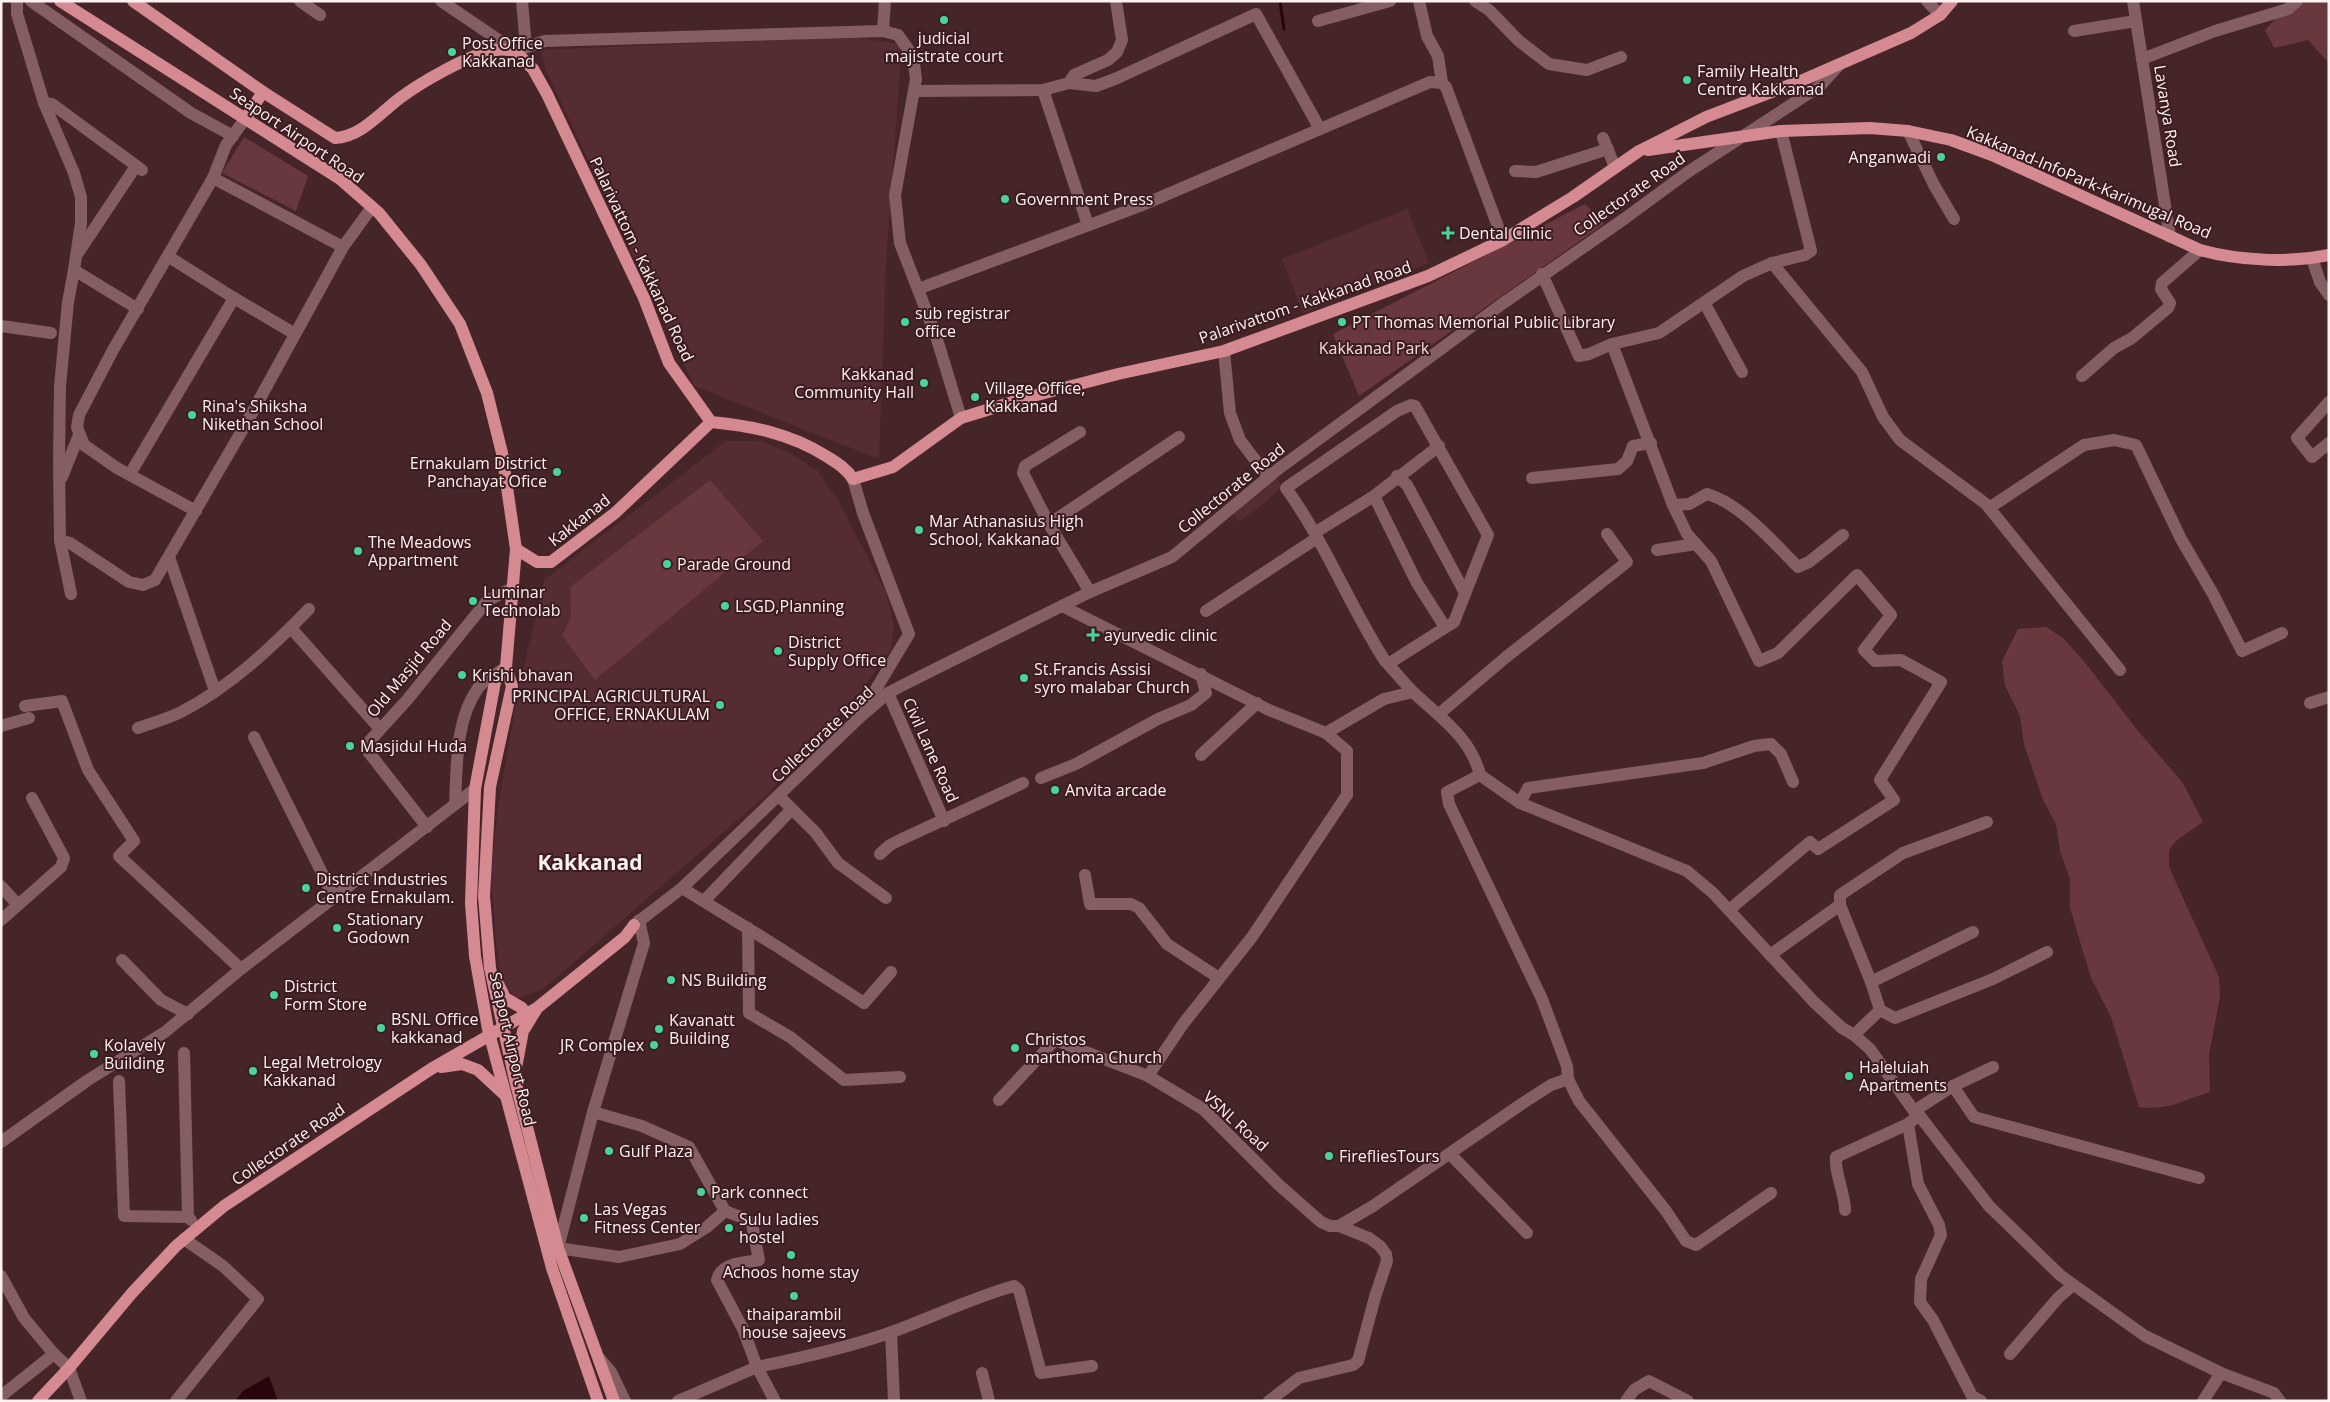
<svg xmlns="http://www.w3.org/2000/svg" width="2330" height="1402" font-family="'Open Sans',sans-serif">
  <rect width="100%" height="100%" fill="#462529"/>
  <g fill="#542c31">
    <path d="M849,37L902,44L886,261L879,459L694,386L546,70L540,50Z"/>
    <path d="M1407,209L1429,263L1303,313L1282,259Z"/>
    <path d="M726,441H759L786,451L817,470L838,500L885,590L894,625L891,649L864,687L772,790L542,990L515,999L502,982L496,942L491,872L498,806L519,688L544,580Z"/>
    <path d="M1275,476L1282,487L1262,505L1239,522L1232,511Z"/>
  </g>
  <g fill="#69373e">
    <path d="M2293,1H2329V63L2308,40L2274,48L2265,30Z"/>
    <path d="M244,137L308,176L296,211L222,173Z"/>
    <path d="M1585,204L1604,224L1359,396L1333,334Z"/>
    <path d="M710,480L763,541L595,680L562,635L571,617L570,587Z"/>
    <path d="M2046,627L2063,638L2083,660L2139,732L2183,783L2203,822L2177,840L2169,850V867L2219,977L2220,997L2209,1055L2210,1092C2183,1100 2168,1111 2139,1107L2111,1017L2091,978L2070,908V879L2060,851L2056,824L2043,800L2024,744L2020,716L2005,686L2002,661L2018,629Z"/>
  </g>
  <path fill="#2a040b" d="M269,1376L278,1401H235L243,1391Z"/>
  <g fill="none" stroke-linecap="round" stroke-linejoin="round">
    <path stroke="#2a040b" stroke-width="3" d="M1280,1L1284,29"/>
    <g stroke="#845e62" stroke-width="12">
      <path d="M17,1V14L44,103L74,173L81,197V223L74,270L138,309"/>
      <path d="M31,1L191,113L233,136"/>
      <path d="M300,1L320,15"/>
      <path d="M441,1L515,51L545,41L883,31L898,35L913,56L916,79L895,195L900,243L936,336L961,418"/>
      <path d="M522,1L526,47"/>
      <path d="M1419,1L1427,36L1438,56L1442,83"/>
      <path d="M1475,1L1489,10L1519,41L1549,64L1587,70L1621,57"/>
      <path d="M1927,1L1940,15"/>
      <path d="M2133,1L2170,237"/>
      <path d="M1318,21L1390,1"/>
      <path d="M883,31L885,1"/>
      <path d="M2074,31L2136,21"/>
      <path d="M2142,59L2215,31L2288,9L2297,1"/>
      <path d="M1069,83L1096,86L1115,79L1256,14L1320,129"/>
      <path d="M1043,90L1088,225"/>
      <path d="M914,91L1043,90L1069,83L1074,75L1108,60L1117,52L1122,40L1116,1"/>
      <path d="M44,103L52,104L142,170"/>
      <path d="M1908,131L1934,185L1954,219"/>
      <path d="M1603,138L1615,167"/>
      <path d="M1515,171L1536,172L1608,149"/>
      <path d="M213,178L343,247"/>
      <path d="M78,253L136,166"/>
      <path d="M169,257L234,298L295,334"/>
      <path d="M2312,258L2320,282L2329,295"/>
      <path d="M1772,263L1862,372L1883,417L1900,440L1986,504L2120,670"/>
      <path d="M1542,274L1579,356L1589,354L1612,344L1659,333L1743,276L1772,263L1805,255L1811,251L1781,131"/>
      <path d="M918,289L1140,206L1430,82L1442,83L1446,87L1503,240"/>
      <path d="M1705,304L1742,372"/>
      <path d="M1,326L51,333"/>
      <path d="M1612,344L1673,505L1689,504L1707,494C1740,503 1774,543 1798,567L1809,562L1843,535"/>
      <path d="M1224,351L1230,413L1240,440L1268,477"/>
      <path d="M2082,376L2114,348L2132,338L2168,308L2170,303L2161,289L2162,283L2200,250"/>
      <path d="M2329,402L2297,438L2312,457L2329,443"/>
      <path d="M130,474L234,298"/>
      <path d="M1397,476L1407,485L1465,593"/>
      <path d="M62,477L79,435"/>
      <path d="M1532,478L1618,469L1627,461L1633,446L1651,443"/>
      <path d="M853,479L863,513L909,634L864,709"/>
      <path d="M1374,496L1417,583L1445,627"/>
      <path d="M1673,505L1687,534L1711,561L1759,661L1778,653L1857,575L1891,615L1864,650L1875,661L1901,660L1941,682L1880,780L1894,800L1818,849L1810,842L1729,910"/>
      <path d="M1989,508L2084,445L2114,440L2136,445L2181,539L2213,594L2242,651L2282,633"/>
      <path d="M196,511L117,468L84,445L77,427L79,415L113,350L213,178L226,145L245,119"/>
      <path d="M1049,524L1023,473L1025,466L1080,432"/>
      <path d="M1316,532L1374,496L1439,446"/>
      <path d="M60,540L70,543L129,582L143,585L155,580L247,422L343,247L372,207"/>
      <path d="M1657,550L1696,544"/>
      <path d="M169,557L215,691"/>
      <path d="M1090,592L1049,524L1179,437"/>
      <path d="M71,594L60,540L59,461L60,386L68,302L74,270"/>
      <path d="M1062,606L1269,710L1326,733L1384,699L1413,692"/>
      <path d="M1206,611L1317,538"/>
      <path d="M291,628L380,729"/>
      <path d="M1388,664L1454,622L1488,535L1415,406L1411,405L1397,411L1286,488C1325,542 1349,605 1385,661L1388,664C1397,674 1405,684 1414,693C1441,718 1471,738 1480,775L1520,803L1687,871L1713,893L1814,1002L1842,1028L1854,1035L1870,1049L1914,1111L1919,1115L1989,1206L2060,1275L2145,1336L2221,1373L2274,1393L2280,1401"/>
      <path d="M888,693L944,821"/>
      <path d="M2310,703L2329,697"/>
      <path d="M25,706L62,701L88,770L134,841L119,856L241,969"/>
      <path d="M1439,714L1505,658L1627,562L1607,534"/>
      <path d="M1,726L29,718"/>
      <path d="M138,728C152,723 167,719 181,712C230,687 271,648 309,609"/>
      <path d="M1326,733L1347,751V795L1252,937L1183,1024L1148,1076L1203,1109L1279,1185L1321,1222L1330,1226H1339L1373,1206L1526,1101L1551,1085L1568,1079"/>
      <path d="M254,737L334,897"/>
      <path d="M1201,755L1257,703"/>
      <path d="M1480,775L1447,792L1449,804L1542,999L1567,1066L1568,1079L1579,1101L1666,1211L1686,1241L1696,1245L1771,1193"/>
      <path d="M1041,778L1076,764L1158,719L1191,705L1206,693L1201,674"/>
      <path d="M779,796L816,833L838,863L886,898"/>
      <path d="M1520,803L1528,788L1703,763L1754,746L1771,744L1781,754L1793,782"/>
      <path d="M455,804C457,766 455,721 478,688C483,681 495,675 502,670"/>
      <path d="M427,827L367,750L366,745L407,700L487,601L512,588"/>
      <path d="M880,854L890,845L902,839L1023,783"/>
      <path d="M1085,875L1090,904H1131L1139,908L1167,944L1219,978"/>
      <path d="M1,886L18,905"/>
      <path d="M682,888L778,947L864,1003L891,972"/>
      <path d="M704,901L791,810"/>
      <path d="M1840,905L1871,982"/>
      <path d="M1,920L61,867L64,858L32,798"/>
      <path d="M639,920L644,943L593,1112L558,1248L619,1257L680,1244L707,1227L725,1211"/>
      <path d="M634,925L682,888L859,718L888,693L911,681L1090,592L1172,557L1277,470L1502,304L1624,219L1688,172L1820,86L1839,65"/>
      <path d="M748,928L749,1013L790,1037L844,1080L900,1077"/>
      <path d="M1770,955L1840,905V895L1903,853L1987,822"/>
      <path d="M122,960L161,1000L188,1014"/>
      <path d="M1880,1010L1895,1018L1993,979L2047,952"/>
      <path d="M1854,1035L1880,1010L1871,982L1973,932"/>
      <path d="M184,1053L188,1217L191,1220"/>
      <path d="M119,1081L124,1216L188,1217"/>
      <path d="M1953,1086L1974,1117L2199,1178"/>
      <path d="M999,1100L1055,1040L1148,1076"/>
      <path d="M1914,1111L1953,1086L1993,1067"/>
      <path d="M593,1112L642,1126L689,1147L725,1211L746,1219L752,1224L759,1260C744,1263 721,1262 717,1280L743,1329L757,1367C801,1358 847,1348 889,1333C931,1318 971,1298 1014,1286L1019,1290L1041,1373L1092,1366"/>
      <path d="M1919,1115L1908,1124L1918,1184L1939,1225L1941,1235L1921,1279L1920,1302L1933,1320L1972,1396L1981,1401"/>
      <path d="M1,1142L88,1080L165,1032L241,969L475,789"/>
      <path d="M1450,1154L1527,1233"/>
      <path d="M1845,1210C1845,1194 1834,1171 1836,1157L1908,1124"/>
      <path d="M1,1276L24,1318L54,1354"/>
      <path d="M891,1332L894,1401"/>
      <path d="M2010,1354L2058,1298L2073,1285"/>
      <path d="M599,1358L611,1372L625,1401"/>
      <path d="M982,1373L989,1401"/>
      <path d="M1,1396L54,1354L69,1368L81,1401"/>
      <path d="M176,1401L258,1299L223,1266L184,1239"/>
      <path d="M678,1401L757,1367L775,1401"/>
      <path d="M1269,1401L1299,1378L1353,1365L1358,1361L1375,1297L1387,1261L1386,1254L1380,1246L1369,1238L1339,1226"/>
      <path d="M1626,1401L1634,1390L1649,1381L1688,1401"/>
      <path d="M2203,1401L2221,1373"/>
    </g>
    <g stroke="#d58a92" stroke-width="12">
      <path d="M60,1L340,179L379,213L421,265L460,324L487,393L502,453L516,549L506,667L512,686L490,787L484,896L490,968L515,1080L558,1248L614,1401"/>
      <path d="M133,1L263,92L335,138C361,137 380,113 400,98C420,83 471,53 496,50C502,49 509,50 515,51L533,69L547,94L644,298L669,363L711,422C753,426 791,434 826,456C837,463 846,468 853,479L893,467L961,418L1029,397L1118,374L1224,351L1428,276L1503,240L1573,197L1639,151L1661,140L1706,117L1803,80L1911,33L1940,15L1952,1"/>
      <path d="M245,119L263,92"/>
      <path d="M1648,150L1781,131L1870,128L1908,131L1951,140L1992,155L2200,250C2240,261 2289,263 2329,255"/>
      <path d="M516,549L537,562H551L615,513L711,422"/>
      <path d="M506,667L495,682L475,789L471,903L475,956L488,1029L552,1268L598,1401"/>
      <path d="M498,984L505,998L522,1008"/>
      <path d="M441,1067L462,1064L478,1070L505,1095"/>
      <path d="M516,1068L523,1031L536,1010"/>
      <path d="M38,1401L69,1368L132,1293L176,1246L224,1206L431,1069L537,1008L625,937L634,925"/>
    </g>
  </g>
  <g fill="#49d49c" stroke="#3b1c1f" stroke-width="2">
    <circle cx="944" cy="20" r="5"/>
    <circle cx="452" cy="52" r="5"/>
    <circle cx="1687" cy="80" r="5"/>
    <circle cx="1941" cy="157" r="5"/>
    <circle cx="1005" cy="199" r="5"/>
    <path d="M1445.5 225.5h5v5h5v5h-5v5h-5v-5h-5v-5h5z"/>
    <circle cx="905" cy="322" r="5"/>
    <circle cx="1342" cy="322" r="5"/>
    <circle cx="924" cy="383" r="5"/>
    <circle cx="975" cy="397" r="5"/>
    <circle cx="192" cy="415" r="5"/>
    <circle cx="557" cy="472" r="5"/>
    <circle cx="919" cy="530" r="5"/>
    <circle cx="358" cy="551" r="5"/>
    <circle cx="667" cy="564" r="5"/>
    <circle cx="473" cy="601" r="5"/>
    <circle cx="725" cy="606" r="5"/>
    <path d="M1090.5 627.5h5v5h5v5h-5v5h-5v-5h-5v-5h5z"/>
    <circle cx="778" cy="651" r="5"/>
    <circle cx="462" cy="675" r="5"/>
    <circle cx="1024" cy="678" r="5"/>
    <circle cx="720" cy="705" r="5"/>
    <circle cx="350" cy="746" r="5"/>
    <circle cx="1055" cy="790" r="5"/>
    <circle cx="306" cy="888" r="5"/>
    <circle cx="337" cy="928" r="5"/>
    <circle cx="671" cy="980" r="5"/>
    <circle cx="274" cy="995" r="5"/>
    <circle cx="381" cy="1028" r="5"/>
    <circle cx="659" cy="1029" r="5"/>
    <circle cx="654" cy="1045" r="5"/>
    <circle cx="1015" cy="1048" r="5"/>
    <circle cx="94" cy="1054" r="5"/>
    <circle cx="253" cy="1071" r="5"/>
    <circle cx="1849" cy="1076" r="5"/>
    <circle cx="609" cy="1151" r="5"/>
    <circle cx="1329" cy="1156" r="5"/>
    <circle cx="701" cy="1192" r="5"/>
    <circle cx="584" cy="1218" r="5"/>
    <circle cx="729" cy="1228" r="5"/>
    <circle cx="791" cy="1255" r="5"/>
    <circle cx="794" cy="1296" r="5"/>
  </g>
  <g text-anchor="middle" dominant-baseline="central" stroke-width="4" stroke-linejoin="round" paint-order="stroke">
    <g font-size="16" fill="#fff1f2" stroke="#3b1c1f" text-anchor="start">
      <text x="944" y="38" text-anchor="middle">judicial<tspan x="944" dy="18">majistrate court</tspan></text>
      <text x="462" y="43">Post Office<tspan x="462" dy="18">Kakkanad</tspan></text>
      <text x="1697" y="71">Family Health<tspan x="1697" dy="18">Centre Kakkanad</tspan></text>
      <text x="1931" y="157" text-anchor="end">Anganwadi</text>
      <text x="1015" y="199">Government Press</text>
      <text x="1459" y="233">Dental Clinic</text>
      <text x="915" y="313">sub registrar<tspan x="915" dy="18">office</tspan></text>
      <text x="1352" y="322">PT Thomas Memorial Public Library</text>
      <text x="914" y="374" text-anchor="end">Kakkanad<tspan x="914" dy="18">Community Hall</tspan></text>
      <text x="985" y="388">Village Office,<tspan x="985" dy="18">Kakkanad</tspan></text>
      <text x="202" y="406">Rina's Shiksha<tspan x="202" dy="18">Nikethan School</tspan></text>
      <text x="547" y="463" text-anchor="end">Ernakulam District<tspan x="547" dy="18">Panchayat Ofice</tspan></text>
      <text x="929" y="521">Mar Athanasius High<tspan x="929" dy="18">School, Kakkanad</tspan></text>
      <text x="368" y="542">The Meadows<tspan x="368" dy="18">Appartment</tspan></text>
      <text x="677" y="564">Parade Ground</text>
      <text x="483" y="592">Luminar<tspan x="483" dy="18">Technolab</tspan></text>
      <text x="735" y="606">LSGD,Planning</text>
      <text x="1104" y="635">ayurvedic clinic</text>
      <text x="788" y="642">District<tspan x="788" dy="18">Supply Office</tspan></text>
      <text x="1034" y="669">St.Francis Assisi<tspan x="1034" dy="18">syro malabar Church</tspan></text>
      <text x="472" y="675">Krishi bhavan</text>
      <text x="710" y="696" text-anchor="end">PRINCIPAL AGRICULTURAL<tspan x="710" dy="18">OFFICE, ERNAKULAM</tspan></text>
      <text x="360" y="746">Masjidul Huda</text>
      <text x="1065" y="790">Anvita arcade</text>
      <text x="316" y="879">District Industries<tspan x="316" dy="18">Centre Ernakulam.</tspan></text>
      <text x="347" y="919">Stationary<tspan x="347" dy="18">Godown</tspan></text>
      <text x="681" y="980">NS Building</text>
      <text x="284" y="986">District<tspan x="284" dy="18">Form Store</tspan></text>
      <text x="391" y="1019">BSNL Office<tspan x="391" dy="18">kakkanad</tspan></text>
      <text x="669" y="1020">Kavanatt<tspan x="669" dy="18">Building</tspan></text>
      <text x="1025" y="1039">Christos<tspan x="1025" dy="18">marthoma Church</tspan></text>
      <text x="104" y="1045">Kolavely<tspan x="104" dy="18">Building</tspan></text>
      <text x="644" y="1045" text-anchor="end">JR Complex</text>
      <text x="263" y="1062">Legal Metrology<tspan x="263" dy="18">Kakkanad</tspan></text>
      <text x="1859" y="1067">Haleluiah<tspan x="1859" dy="18">Apartments</tspan></text>
      <text x="619" y="1151">Gulf Plaza</text>
      <text x="1339" y="1156">FirefliesTours</text>
      <text x="711" y="1192">Park connect</text>
      <text x="594" y="1209">Las Vegas<tspan x="594" dy="18">Fitness Center</tspan></text>
      <text x="739" y="1219">Sulu ladies<tspan x="739" dy="18">hostel</tspan></text>
      <text x="791" y="1272" text-anchor="middle">Achoos home stay</text>
      <text x="794" y="1314" text-anchor="middle">thaiparambil<tspan x="794" dy="18">house sajeevs</tspan></text>
    </g>
    <g font-size="16" fill="#fff1f2" stroke="#3b1c1f">
      <text transform="translate(2168 116) rotate(81)">Lavanya Road</text>
      <text transform="translate(297 135) rotate(34)">Seaport Airport Road</text>
      <text transform="translate(2089 182) rotate(23)">Kakkanad-InfoPark-Karimugal Road</text>
      <text transform="translate(1629 194) rotate(-35)">Collectorate Road</text>
      <text transform="translate(642 259) rotate(65)">Palarivattom - Kakkanad Road</text>
      <text transform="translate(1305 302) rotate(-19)">Palarivattom - Kakkanad Road</text>
      <text transform="translate(1231 488) rotate(-39)">Collectorate Road</text>
      <text transform="translate(579 520) rotate(-38)">Kakkanad</text>
      <text transform="translate(409 668) rotate(-50)">Old Masjid Road</text>
      <text transform="translate(822 734) rotate(-43)">Collectorate Road</text>
      <text transform="translate(931 750) rotate(66)">Civil Lane Road</text>
      <text transform="translate(513 1049) rotate(77)">Seaport Airport Road</text>
      <text transform="translate(1236 1121) rotate(42)">VSNL Road</text>
      <text transform="translate(288 1144) rotate(-34)">Collectorate Road</text>
    </g>
    <g font-size="16" fill="#f4dbdd" stroke="#3b1c1f">
      <text x="1374" y="348">Kakkanad Park</text>
    </g>
    <g font-size="21" font-weight="bold" fill="#fff1f2" stroke="#3b1c1f">
      <text x="590" y="862">Kakkanad</text>
    </g>
  </g>
  <rect width="2330" height="1402" fill="none" stroke="#fff1f2" stroke-width="5"/>
</svg>
